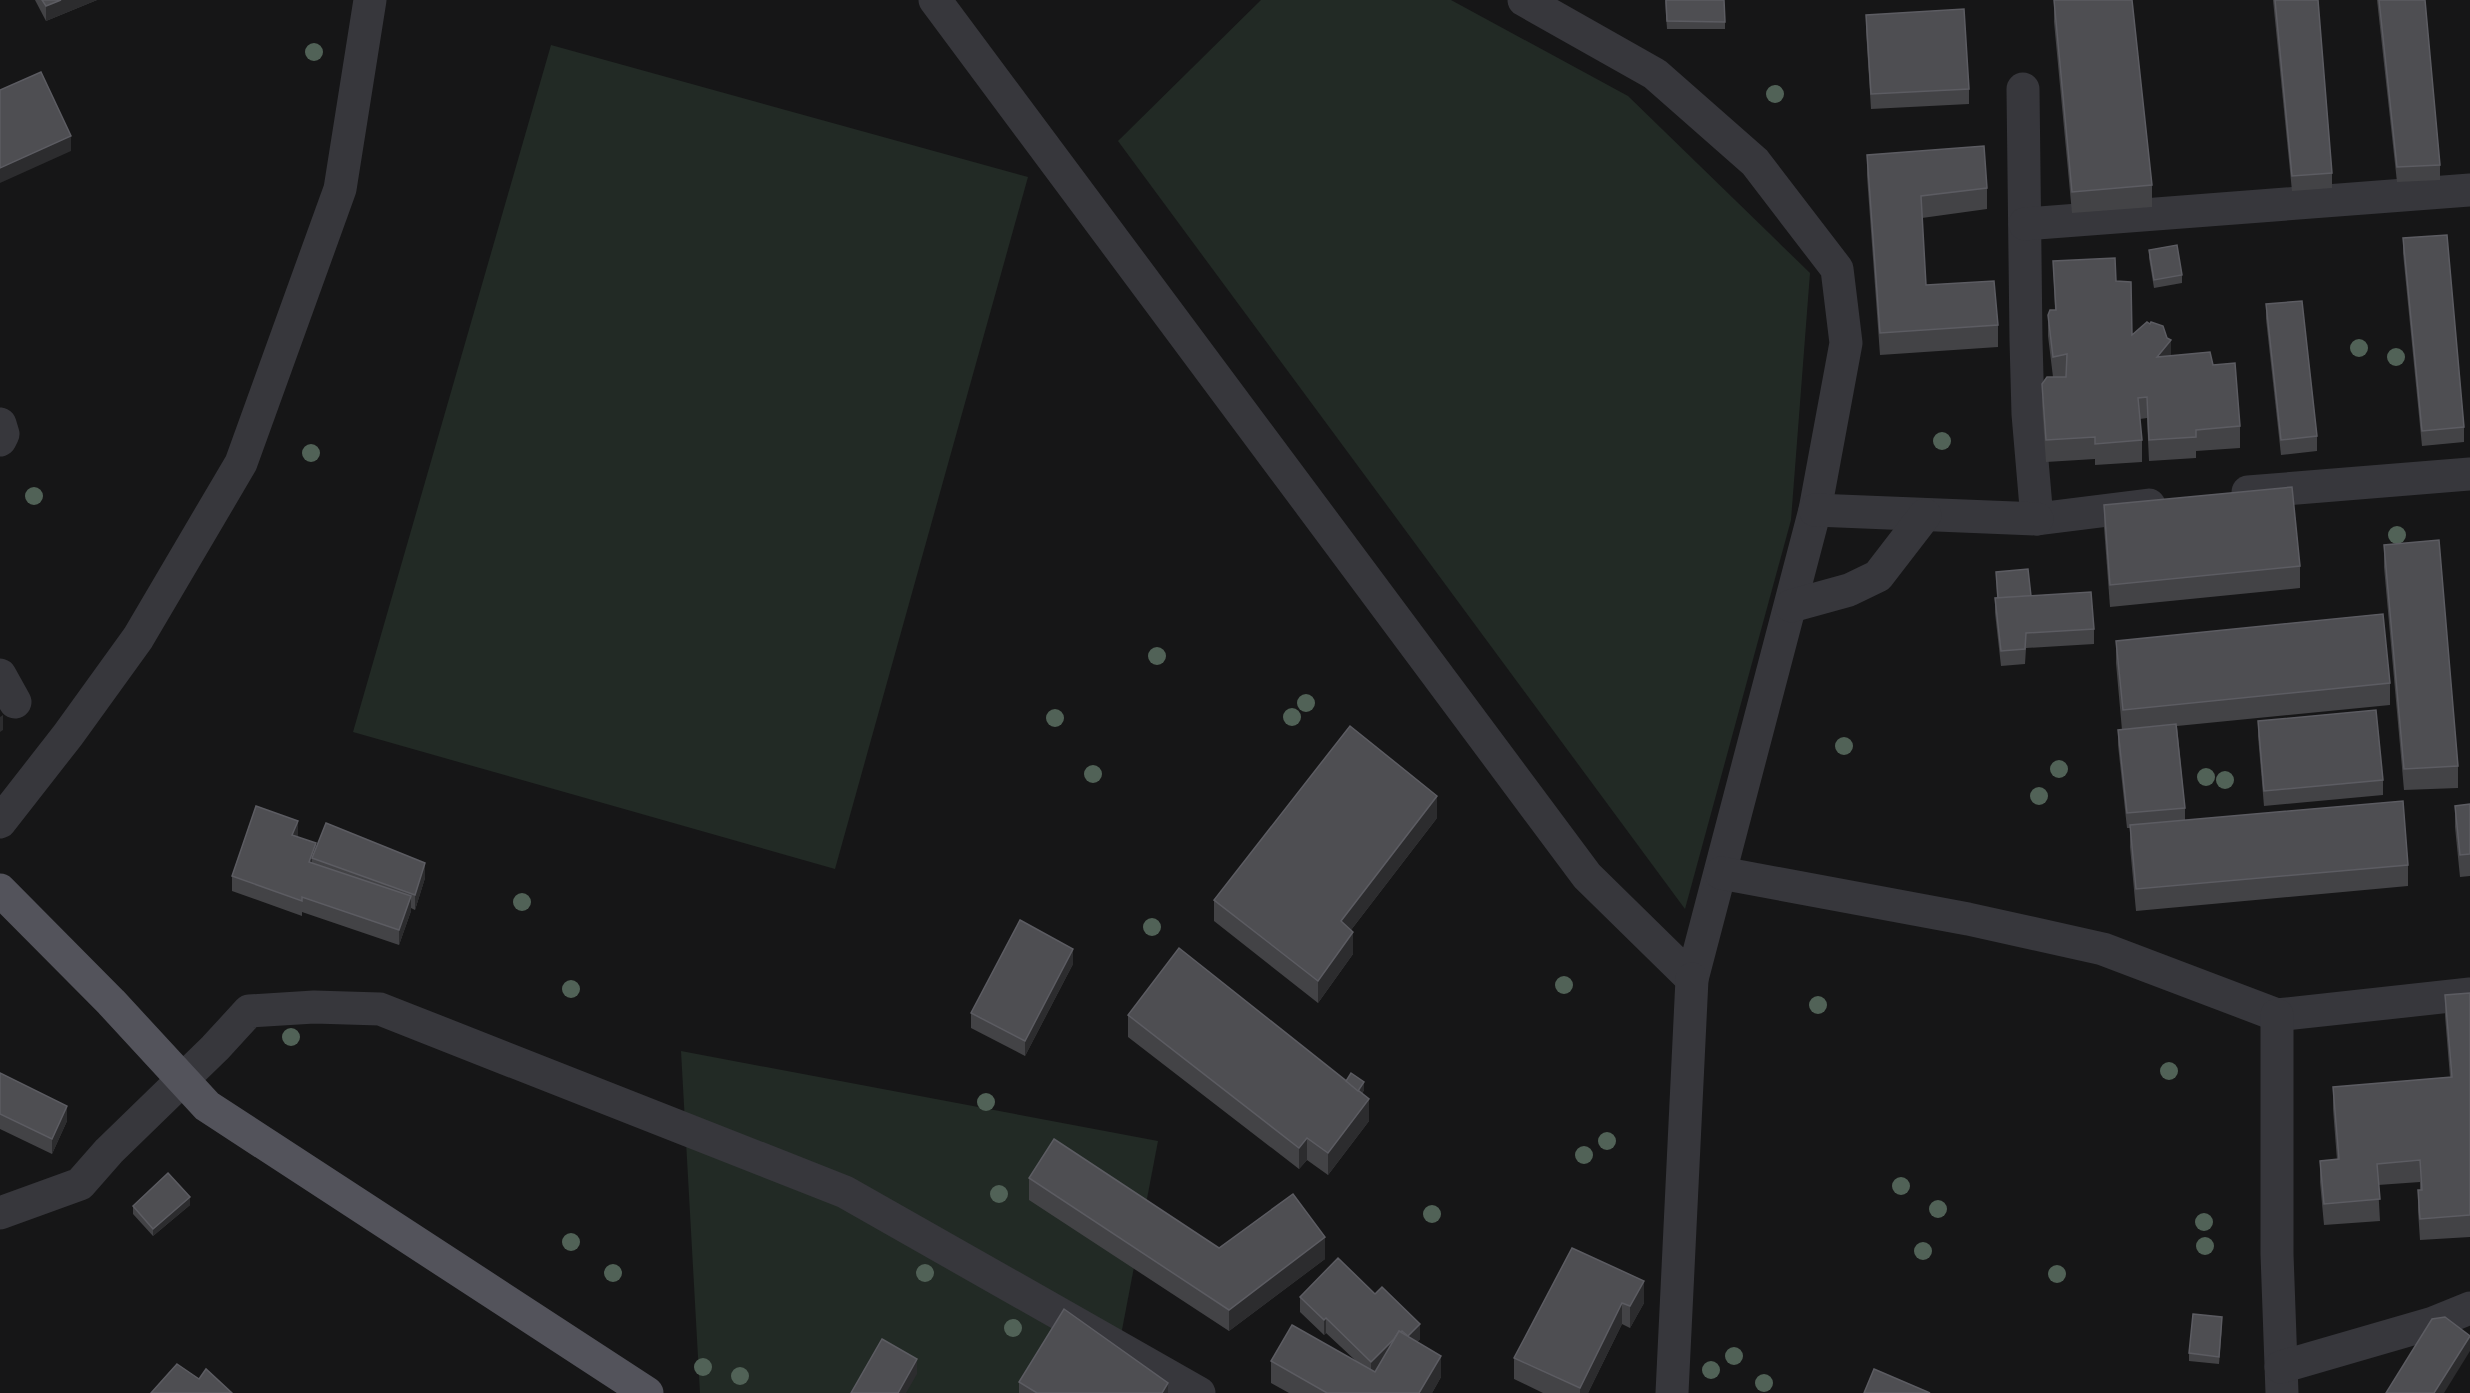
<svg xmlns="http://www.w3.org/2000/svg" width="2470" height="1393" font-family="Raleway,sans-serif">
  <rect width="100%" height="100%" fill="#161617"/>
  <g fill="#222a25">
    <path d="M1261,0H1451L1628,96L1810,273L1791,520L1685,909L1118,141Z"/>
    <path d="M551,45L1028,177L835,869L353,732Z"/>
    <path d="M681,1051L1158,1141L1110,1393H700Z"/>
  </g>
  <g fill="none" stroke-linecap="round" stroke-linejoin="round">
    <g stroke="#37373c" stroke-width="33">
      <path d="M935,0L1587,876L1692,979L1815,510L1846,343L1837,269L1755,162L1655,74L1524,0"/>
      <path d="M2023,89L2026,340L2028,414L2037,519L2149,505"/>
      <path d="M2025,224L2470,190"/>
      <path d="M0,424L3,434L0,440"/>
      <path d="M2248,492L2470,474"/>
      <path d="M1815,510L2037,519"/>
      <path d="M1791,606L1849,590L1878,576L1925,515"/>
      <path d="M0,675L15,702"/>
      <path d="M0,822L68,735L138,638L241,463L340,189L370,0"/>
      <path d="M1721,873L1968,919L2103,949L2277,1015L2470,994"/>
      <path d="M2277,1015V1254L2282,1393"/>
      <path d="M0,1213L80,1184L109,1151L215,1048L249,1011L314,1007L380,1009L845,1192L1199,1393"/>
      <path d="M2281,1367L2433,1323L2470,1308"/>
      <path d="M1672,1393L1692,979"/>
    </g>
    <path stroke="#53535b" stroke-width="33" d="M0,890L111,1002L207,1106L647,1393"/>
  </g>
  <g fill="#516257">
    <circle cx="314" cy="52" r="9"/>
    <circle cx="1775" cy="94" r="9"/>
    <circle cx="2359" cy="348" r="9"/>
    <circle cx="2396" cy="357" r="9"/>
    <circle cx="1942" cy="441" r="9"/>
    <circle cx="311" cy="453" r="9"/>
    <circle cx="34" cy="496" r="9"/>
    <circle cx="2397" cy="535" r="9"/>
    <circle cx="1157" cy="656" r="9"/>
    <circle cx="1306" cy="703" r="9"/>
    <circle cx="1292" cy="717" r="9"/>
    <circle cx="1055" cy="718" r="9"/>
    <circle cx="1844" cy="746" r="9"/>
    <circle cx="2059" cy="769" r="9"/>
    <circle cx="1093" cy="774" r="9"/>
    <circle cx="2206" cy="777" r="9"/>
    <circle cx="2225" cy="780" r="9"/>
    <circle cx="2039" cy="796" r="9"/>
    <circle cx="522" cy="902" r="9"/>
    <circle cx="1152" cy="927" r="9"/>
    <circle cx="1564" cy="985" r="9"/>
    <circle cx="571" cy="989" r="9"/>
    <circle cx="1818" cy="1005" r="9"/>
    <circle cx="291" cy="1037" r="9"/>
    <circle cx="2169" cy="1071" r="9"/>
    <circle cx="986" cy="1102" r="9"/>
    <circle cx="1607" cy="1141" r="9"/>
    <circle cx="1584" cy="1155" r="9"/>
    <circle cx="1901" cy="1186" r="9"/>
    <circle cx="999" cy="1194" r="9"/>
    <circle cx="1938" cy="1209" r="9"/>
    <circle cx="1432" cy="1214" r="9"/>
    <circle cx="2204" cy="1222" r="9"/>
    <circle cx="571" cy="1242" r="9"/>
    <circle cx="2205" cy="1246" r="9"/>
    <circle cx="1923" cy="1251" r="9"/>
    <circle cx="613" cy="1273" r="9"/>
    <circle cx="925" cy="1273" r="9"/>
    <circle cx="2057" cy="1274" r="9"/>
    <circle cx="1013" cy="1328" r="9"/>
    <circle cx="1734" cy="1356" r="9"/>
    <circle cx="703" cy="1367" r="9"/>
    <circle cx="1711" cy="1370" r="9"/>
    <circle cx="740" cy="1376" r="9"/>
    <circle cx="1764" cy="1383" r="9"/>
  </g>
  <g fill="#434346">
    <path d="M35,0H97L46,21Z"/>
    <path d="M1665,0L1725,22V29H1667Z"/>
    <path d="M2054,0L2152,185V207L2072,213L2054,22Z"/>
    <path d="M2273,0H2318L2332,173V188L2292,191Z"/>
    <path d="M2377,0H2425L2440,165V180L2397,182Z"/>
    <path d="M1866,15L1969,89V104L1871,109L1866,30Z"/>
    <path d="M1867,155L1987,188V209L1922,218L1926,285L1998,325V347L1880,355L1867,176Z"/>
    <path d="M2403,238L2464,427V442L2422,446L2403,253Z"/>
    <path d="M2149,250L2182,275V283L2154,288L2149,258Z"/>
    <path d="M2053,261L2116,281L2132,335L2171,355L2213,365L2240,426V448L2196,451V458L2149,461L2147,418L2140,419L2142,440V462L2095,465V459L2046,462L2042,406V384L2053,377L2048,336V315L2055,310Z"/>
    <path d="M2266,304L2317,436V451L2281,455L2266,319Z"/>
    <path d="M2104,505L2300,566V588L2110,607L2104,527Z"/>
    <path d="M2384,545L2458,766V788L2404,790L2384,567Z"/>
    <path d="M1996,572L2031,596L2094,629V644L2026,648L2025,664L2001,666L1995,613V598H1997Z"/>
    <path d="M2116,641L2390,683V705L2177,726L2185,808V820L2408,865V886L2136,911L2130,847V828H2127L2118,745V730H2122L2116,663Z"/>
    <path d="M2258,721L2383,780V795L2264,806L2258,736Z"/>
    <path d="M2470,804V876L2460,877L2455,827V806Z"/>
    <path d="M1437,818L1351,930L1353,954L1318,1003L1214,921V900Z"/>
    <path d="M297,836L316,848L425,878L415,910L411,908V911L399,945L302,912V916L232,891V876Z"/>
    <path d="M1073,964L1025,1056L971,1028V1013Z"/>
    <path d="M2470,993V1237L2420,1240L2418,1211V1190H2420V1182L2378,1185L2380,1221L2324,1225L2320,1182V1161L2337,1160L2333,1109V1087L2450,1077L2445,1016V995Z"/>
    <path d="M1128,1015L1346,1081L1364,1090L1362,1094L1369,1121L1328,1175L1307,1160L1299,1169L1128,1037Z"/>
    <path d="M0,1073L67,1121L52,1154L0,1129Z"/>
    <path d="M1029,1178L1219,1248L1325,1259L1229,1331L1029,1200Z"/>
    <path d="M190,1205L153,1236L133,1214V1206Z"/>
    <path d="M1572,1248L1644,1303L1630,1328L1622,1324L1588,1393H1543L1514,1379V1358Z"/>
    <path d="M1338,1258L1420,1339L1417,1342L1441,1377L1432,1393H1289L1271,1383V1361L1355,1360L1326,1333L1324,1335L1300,1312V1297Z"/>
    <path d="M2222,1325L2219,1364L2189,1361V1353Z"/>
    <path d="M1019,1382L1168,1393H1019Z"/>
  </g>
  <g fill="#2c2c2e">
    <path d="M61,0H97L46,21V6Z"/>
    <path d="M71,136V151L0,183V168Z"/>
    <path d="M2171,340V362L2157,357Z"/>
    <path d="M3,715V730L0,732V717Z"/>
    <path d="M1437,796V818L1341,943V921Z"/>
    <path d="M298,821V836L292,850V835Z"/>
    <path d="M316,843V858H312V868L309,862Z"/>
    <path d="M425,863V878L415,910V895Z"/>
    <path d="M411,896V911L399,945V930Z"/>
    <path d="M1353,932V954L1318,1003V981Z"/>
    <path d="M1073,949V964L1025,1056V1041Z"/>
    <path d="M1364,1082V1090L1354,1105V1097Z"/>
    <path d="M1369,1099V1121L1328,1175V1153Z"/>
    <path d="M67,1106V1121L52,1154V1139Z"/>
    <path d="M1307,1138V1160L1299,1169V1148Z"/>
    <path d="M190,1197V1205L153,1236V1229Z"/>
    <path d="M1325,1237V1259L1229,1331V1310Z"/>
    <path d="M1644,1281V1303L1630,1328V1306Z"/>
    <path d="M1622,1303V1324L1588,1393H1580V1388Z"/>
    <path d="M2222,1317V1325L2219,1364V1357Z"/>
    <path d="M1326,1318V1333L1324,1335V1320Z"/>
    <path d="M1420,1324V1339L1408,1351V1336Z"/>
    <path d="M1402,1331V1346L1371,1377V1362Z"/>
    <path d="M2470,1336V1351L2444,1393H2434Z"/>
    <path d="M1441,1356V1377L1432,1393H1419Z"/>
    <path d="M917,1359V1374L906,1393H898Z"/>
    <path d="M1168,1383V1393H1162Z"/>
  </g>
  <g fill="#4e4e52" stroke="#5c5c62" stroke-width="1.5">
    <path d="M42,0H61L46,6Z"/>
    <path d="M1666,0H1724L1725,22L1667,21Z"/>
    <path d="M2054,0H2132L2152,185L2072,192Z"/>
    <path d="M2275,0H2318L2332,173L2292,176Z"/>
    <path d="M2379,0H2425L2440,165L2397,167Z"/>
    <path d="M1964,9L1969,89L1871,94L1866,15Z"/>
    <path d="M41,72L71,136L0,168V90Z"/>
    <path d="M1984,146L1987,188L1921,196L1926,285L1994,281L1998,325L1880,333L1867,155Z"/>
    <path d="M2447,235L2464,427L2422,431L2403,238Z"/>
    <path d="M2177,245L2182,275L2154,280L2149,250Z"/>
    <path d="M2115,258L2116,281L2131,282L2132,335L2147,322L2150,324L2151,322L2163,326L2167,338L2171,340L2157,357L2210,352L2213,365L2235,363L2240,426L2196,430V437L2149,440L2147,397L2138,398L2142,440L2095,444V437L2046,440L2042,384L2047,377H2066L2067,354L2053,357L2048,315L2050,310H2056L2053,261Z"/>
    <path d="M2302,301L2317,436L2281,440L2266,304Z"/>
    <path d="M2292,487L2300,566L2110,585L2104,505Z"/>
    <path d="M2439,540L2458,766L2404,769L2384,545Z"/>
    <path d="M2028,569L2031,596L1998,598L1996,572Z"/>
    <path d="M2091,592L2094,629L2026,633L2025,649L2001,651L1995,598Z"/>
    <path d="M2383,614L2390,683L2123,710L2116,641Z"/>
    <path d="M2376,710L2383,780L2264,791L2258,721Z"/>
    <path d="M2176,724L2185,808L2127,813L2118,730Z"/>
    <path d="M1350,726L1437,796L1341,921L1353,932L1318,981L1214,900Z"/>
    <path d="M2403,801L2408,865L2136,889L2130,825Z"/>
    <path d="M2470,804V854L2460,855L2455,806Z"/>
    <path d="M256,806L298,821L292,835L316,843L309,862L411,896L399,930L302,897V901L232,876Z"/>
    <path d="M326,823L425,863L415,895L312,858Z"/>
    <path d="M1020,920L1073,949L1025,1041L971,1013Z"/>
    <path d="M1179,948L1369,1099L1328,1153L1307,1138L1299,1148L1128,1015Z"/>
    <path d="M2470,993V1215L2420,1219L2418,1190H2422L2420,1160L2377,1164L2380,1199L2324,1204L2320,1161L2339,1159L2333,1087L2452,1077L2445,995Z"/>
    <path d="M0,1073L67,1106L52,1139L0,1114Z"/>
    <path d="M1351,1073L1364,1082L1358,1091L1346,1081Z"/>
    <path d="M1054,1139L1219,1248L1293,1194L1325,1237L1229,1310L1029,1178Z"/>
    <path d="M168,1173L190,1197L153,1229L133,1206Z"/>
    <path d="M1572,1248L1644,1281L1630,1306L1622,1303L1580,1388L1514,1358Z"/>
    <path d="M1338,1258L1375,1294L1382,1287L1420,1324L1408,1336L1402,1331L1401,1332L1399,1331L1394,1339L1371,1362L1326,1318L1324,1320L1300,1297Z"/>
    <path d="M1064,1309L1168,1383L1162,1393H1037L1019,1382Z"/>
    <path d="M2193,1314L2222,1317L2219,1357L2189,1353Z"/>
    <path d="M2445,1317L2470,1336L2434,1393H2386L2432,1319Z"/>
    <path d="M1292,1325L1375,1372L1399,1331L1441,1356L1419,1393H1327L1271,1361Z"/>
    <path d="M882,1339L917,1359L898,1393H851Z"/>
    <path d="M177,1364L199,1379L206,1369L232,1393H151Z"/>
    <path d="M1874,1369L1930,1393H1864Z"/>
  </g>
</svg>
